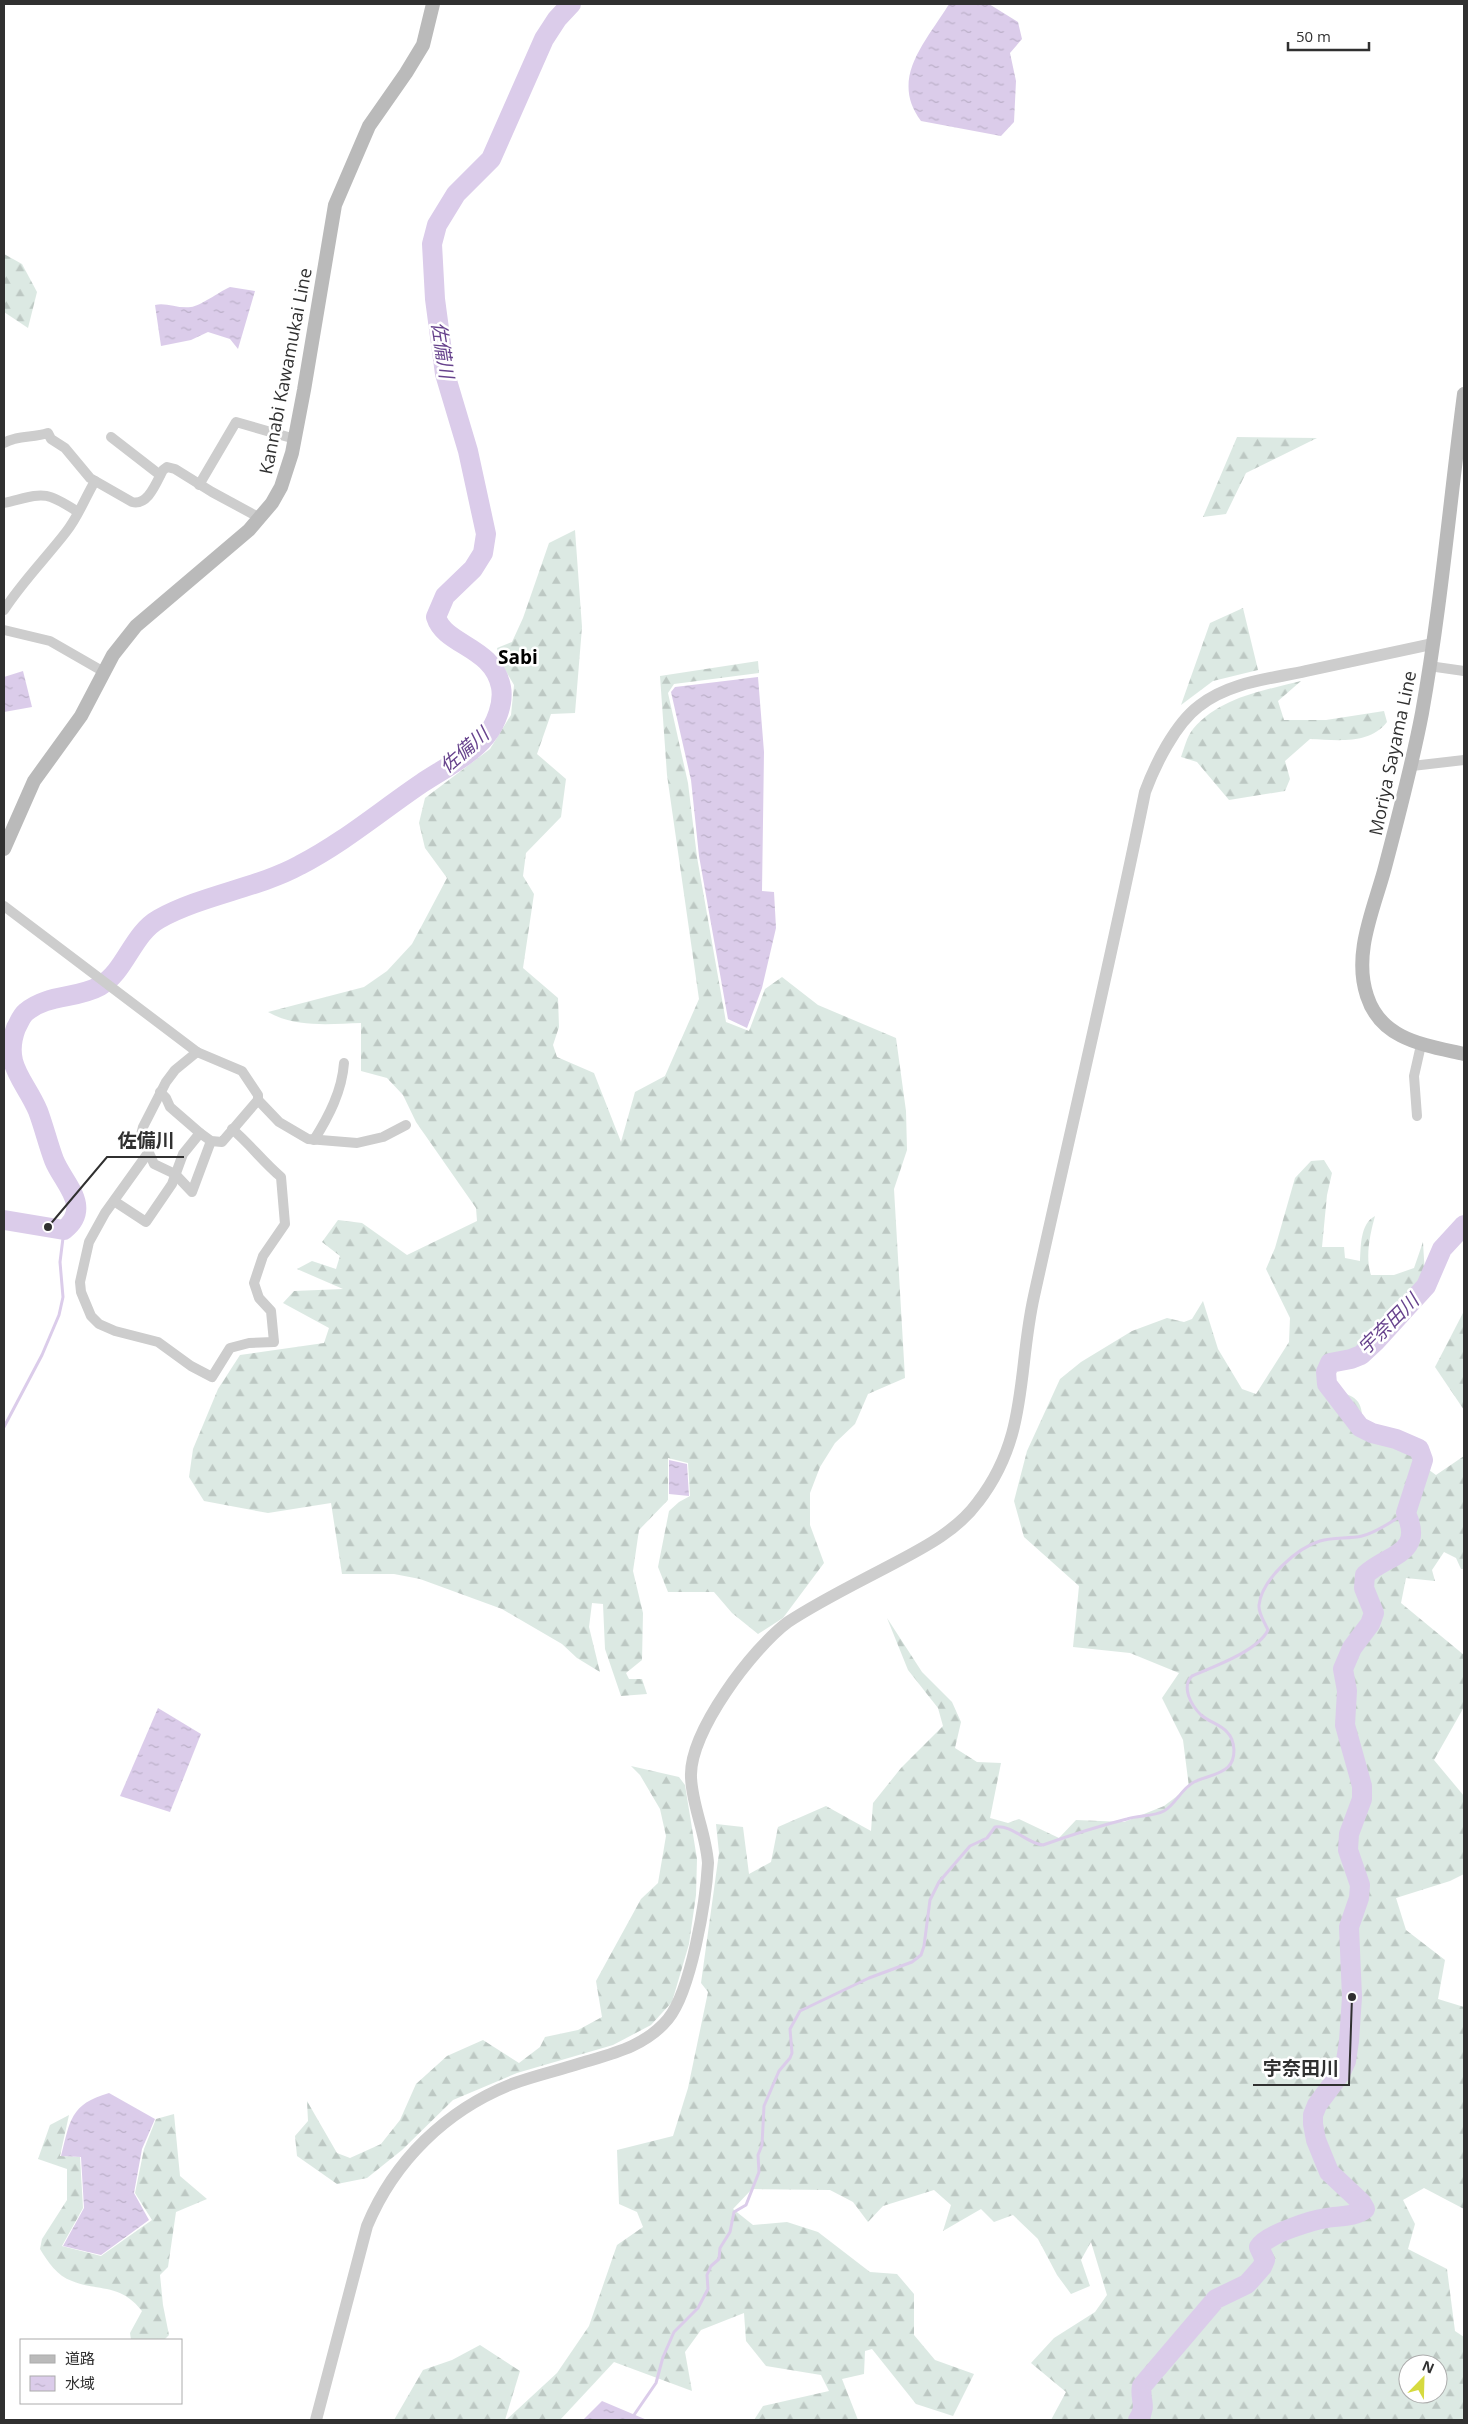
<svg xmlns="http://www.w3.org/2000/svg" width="1468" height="2424" font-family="'Open Sans','Noto Sans JP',sans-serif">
  <defs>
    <pattern id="forest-firs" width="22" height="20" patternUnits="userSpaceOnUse" patternTransform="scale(1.25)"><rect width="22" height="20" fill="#dce9e3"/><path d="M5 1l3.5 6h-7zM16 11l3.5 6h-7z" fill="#bdc8c3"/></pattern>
    <pattern id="water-ripples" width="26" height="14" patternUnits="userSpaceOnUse" patternTransform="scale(1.25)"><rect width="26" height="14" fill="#dbccea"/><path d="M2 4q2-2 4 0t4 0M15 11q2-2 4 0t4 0" fill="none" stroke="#bcb0c9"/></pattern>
  </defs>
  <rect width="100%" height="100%" fill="#fff"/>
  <g fill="url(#forest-firs)" fill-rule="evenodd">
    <path d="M4,254L22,264L37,292L28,328L4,312Z"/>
    <path d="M1237,437L1317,438L1246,473L1226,514L1203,517Z"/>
    <path d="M575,530L582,627L575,713L551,714L537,754L566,779L561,817L526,853L523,876L534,894L523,968L558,998L559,1027L553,1045L557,1057L594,1073L621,1142L635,1092L665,1076L699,999L667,775L660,676L758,661L759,673L674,684L668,693L688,783L697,857L726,1022L749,1031L765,989L782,977L818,1005L896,1038L906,1111L907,1150L894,1189L905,1378L868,1394L855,1424L835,1443L820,1467L810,1493V1525L824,1563L783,1618L758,1634L732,1613L714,1592H668L658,1567L669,1511L679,1502L690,1496L688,1463L668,1458V1500L639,1530L633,1571L643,1613L642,1660L626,1673L629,1679H642L647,1694L621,1696L605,1649L603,1604L592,1603L589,1627L600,1672L577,1658L562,1644L502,1609L420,1579L394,1574H342L331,1503L268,1513L204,1501L189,1477L193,1449L218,1389L240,1355L324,1343L329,1328L283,1303L294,1291L343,1289L297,1269L312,1261L336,1269L340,1256L322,1242L338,1220L362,1223L407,1255L477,1221L476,1208L416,1122L403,1095L387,1078L361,1071V1023C331,1024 295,1028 268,1012L364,987L387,971L412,944L447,878L425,848L419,823L425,798L490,749L511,715L514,685L500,661L497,648L512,642L523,618L549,543Z"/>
    <path d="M1243,608L1258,670L1213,681L1181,705L1210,623Z"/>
    <path d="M1301,681L1278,701L1284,720H1326L1384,711L1387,722C1369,745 1337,740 1310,739L1285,761L1290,779L1285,791L1229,800L1197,762L1181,757C1184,749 1187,736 1193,729C1221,697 1262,691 1301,681Z"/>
    <path d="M1324,1160L1332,1173L1327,1195L1322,1247H1344L1345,1258L1360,1261C1361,1246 1360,1224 1375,1216C1370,1234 1365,1257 1371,1275H1394L1414,1268L1423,1242L1425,1276L1415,1299L1377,1343L1338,1366L1329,1389C1356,1396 1364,1398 1362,1428C1393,1440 1408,1413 1418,1462L1436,1475L1464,1456V1569H1461L1456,1558L1444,1552L1432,1570L1435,1581L1406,1578L1401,1603L1464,1655V1707L1434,1760L1464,1796V1874L1450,1881L1396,1898L1406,1930L1445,1960L1438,1999L1464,2007V2209L1424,2188L1403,2200L1415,2224L1408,2249L1447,2269L1455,2331L1464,2337V2420H1051L1066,2392L1031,2363L1054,2338L1095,2312L1107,2295L1091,2242L1081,2260L1090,2286L1071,2294L1057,2275L1038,2239L1013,2215L994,2222L981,2209L943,2231L951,2205L934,2190L883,2206L868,2222L853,2202L830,2190L752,2189L733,2209L753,2225L787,2222L818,2232L870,2272L897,2274L914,2294V2335L935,2360L974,2374L953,2416L916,2404L872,2349L865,2351L864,2374L842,2379L858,2420H754L763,2406L829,2391L821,2375L766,2366L746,2341L744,2313L701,2330L685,2352L692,2391L614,2362L560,2420H506L557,2373L589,2326L617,2245L643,2227L637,2212L619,2204L617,2150L673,2136L688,2088L708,1992L701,1983L719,1853L716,1824L743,1827L749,1874L771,1862L778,1827L826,1806L871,1831L873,1803L901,1768L943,1726L938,1708L908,1670L887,1618L922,1672L952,1702L961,1722L955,1748L977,1762L1001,1763L990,1818L1008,1823L1019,1819L1059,1838L1076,1820L1124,1822L1164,1806L1189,1787L1183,1740L1162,1698L1179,1673L1130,1653L1073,1647L1079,1586L1024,1537L1014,1501L1027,1451L1060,1379L1081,1362L1132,1331L1167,1318L1184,1322L1192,1319L1203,1301L1218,1349L1242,1389L1256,1394L1289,1342L1290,1318L1266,1269L1275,1248L1295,1178L1311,1161ZM1408,2364H1438V2394H1408Z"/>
    <path d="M1464,1311V1410L1435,1367Z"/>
    <path d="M631,1766L679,1777L685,1785L697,1859L696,1895L689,1944L672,2002L651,2025L613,2045L517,2073L453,2100L402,2150L367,2178L337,2184L297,2156L295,2136L308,2121L307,2101L337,2153L350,2158L381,2144L400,2120L416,2084L447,2056L483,2040L519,2063L540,2047L545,2037L578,2030L602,2017L596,1981L641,1899L658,1883L666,1836L660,1809L640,1775Z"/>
    <path d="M174,2114L180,2176L207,2199L176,2212L168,2267L160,2275L163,2305L169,2335L164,2340H131L130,2333L142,2311C120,2283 100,2292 72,2281C57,2276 48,2262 40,2249L42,2239L67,2200V2169L38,2159L50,2125L69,2115L60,2156L80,2157L83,2208L62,2246L101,2256L152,2220L135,2193L144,2149L156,2119Z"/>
    <path d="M480,2345L520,2371L505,2420H394L423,2370L452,2360Z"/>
  </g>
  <g fill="url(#water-ripples)">
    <path d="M949,4H989L1018,22L1022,39L1010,53L1016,81L1014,122L1001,136L921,121C889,78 926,42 949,4Z"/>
    <path d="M230,287L255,291L238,349L230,339L208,332L191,340L161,346L155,305C166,302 178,309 191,307C200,306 219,292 230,287Z"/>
    <path d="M23,671L32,707L4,712V677Z"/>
    <path d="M758,677L764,752L762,891L774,892L776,928L762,988L747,1028L728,1019L699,856L691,780L671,692L675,687Z"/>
    <path d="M669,1460L687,1464L689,1496L669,1494Z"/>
    <path d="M158,1708L201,1734L170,1812L120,1796Z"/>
    <path d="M109,2093L155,2119L142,2149L134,2193L149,2220L101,2255L63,2246L84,2208L81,2157L61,2156C70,2121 70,2104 109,2093Z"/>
    <path d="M602,2401L647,2420H583Z"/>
  </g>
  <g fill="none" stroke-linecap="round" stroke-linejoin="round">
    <g stroke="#dbccea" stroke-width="3">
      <path d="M4,1427L42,1355L59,1315L63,1297L60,1262L64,1230"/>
      <path d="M634,2415L656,2383L663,2357L674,2332L698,2308L708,2289L707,2275L711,2266L719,2259L720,2248L730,2232L734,2212L746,2205L759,2172L758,2155L762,2145L764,2106L779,2071L790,2058L792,2053L790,2029L800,2011L869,1978L912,1962L921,1955L924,1946L930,1900L939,1882L970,1846L987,1838L995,1827C1014,1825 1025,1843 1043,1845C1071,1835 1099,1826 1127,1819C1139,1815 1152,1817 1164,1811C1176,1804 1181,1789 1194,1782C1204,1777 1220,1775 1228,1767C1237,1758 1235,1740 1227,1732C1220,1724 1209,1722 1201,1715C1191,1705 1181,1687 1192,1676C1213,1667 1258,1651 1268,1630C1265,1623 1258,1613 1259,1605C1262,1579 1297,1548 1320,1541C1333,1537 1349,1539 1362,1536C1378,1532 1392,1521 1406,1513"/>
    </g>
    <g stroke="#dbccea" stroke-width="20">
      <path d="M4,1220L64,1230C93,1207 63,1183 54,1160C48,1144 44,1127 38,1111C25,1080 2,1065 16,1028C19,1023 21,1016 26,1012C47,994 77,999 100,986C126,971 132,934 159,919C202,895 258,888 300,865C343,843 382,810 422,783C443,769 470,756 486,736C496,724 504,703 501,687C493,646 445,646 436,617L445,596L473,569L483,553L486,534L468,451L445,374L435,299L432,244L437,225L456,194L491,159L544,39L557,19L571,4"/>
      <path d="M1138,2420C1148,2405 1139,2400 1142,2386L1216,2299L1247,2284L1262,2267L1265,2260L1259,2247C1265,2235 1312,2220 1327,2218C1338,2216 1356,2217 1365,2209L1361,2202L1329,2172L1316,2140L1313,2124V2115L1317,2105L1340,2074L1346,2061L1349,2041L1352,1997L1349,1927L1359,1898L1360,1885L1348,1850L1349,1834L1362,1799V1786L1345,1725L1347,1691L1343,1669L1352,1648L1370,1624L1374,1613L1364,1588L1365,1575C1387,1554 1425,1555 1406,1513L1423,1460L1419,1449L1396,1439L1372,1433L1360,1427L1327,1384L1326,1372L1330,1363L1351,1359L1361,1355L1375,1342L1426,1286L1442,1249L1464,1225"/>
    </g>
    <g stroke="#cdcdcd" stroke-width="10">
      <path d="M111,437L160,475"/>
      <path d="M4,443C17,435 33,438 48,433L51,439L65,448L90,478L132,502C148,506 156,483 163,470L167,467L175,469L212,492L260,518"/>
      <path d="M199,485L236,422L295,439"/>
      <path d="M4,503C43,494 43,489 78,512"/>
      <path d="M4,610C22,582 46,558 66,532C78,517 85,498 95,481"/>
      <path d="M4,630L50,641L104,672"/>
      <path d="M1429,666L1464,671"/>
      <path d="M1412,766L1464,760"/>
      <path d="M4,906L197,1052L242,1071L258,1095V1100L279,1122L308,1139L357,1143L383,1137L406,1125"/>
      <path d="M197,1052L175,1070L166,1082L143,1127L141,1135L154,1164L175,1174L192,1192L211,1141"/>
      <path d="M160,1092L166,1098L170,1107L200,1133"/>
      <path d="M1417,1116L1414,1076L1421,1045"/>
      <path d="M314,1140C329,1116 342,1091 344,1063"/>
      <path d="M148,1153L105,1213L89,1242L80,1282L81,1292L91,1316L99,1324L115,1331L158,1342L191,1366L212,1377L230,1348L249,1343L274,1342L271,1311L259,1298L254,1283L263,1256L285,1224L281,1177C263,1162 250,1144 232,1129"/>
      <path d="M114,1201L146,1222L172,1184L183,1154L200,1133L211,1141L222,1142L258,1100"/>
    </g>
    <path stroke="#cdcdcd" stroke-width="12" d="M316,2420L367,2226C394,2161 446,2110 512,2084C534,2076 556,2071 578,2064C611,2054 645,2047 668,2019C691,1991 706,1901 708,1863C706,1833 692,1806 691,1777C689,1732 753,1648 788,1622C820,1601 855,1584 889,1566C921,1549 956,1532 978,1502C1029,1436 1017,1372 1034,1296C1071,1128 1111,960 1145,792C1155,765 1175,724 1199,706C1229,682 1270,679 1306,671C1348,662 1390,653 1432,644"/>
    <g stroke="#bababa" stroke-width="14">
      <path d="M1464,394C1450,500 1441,607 1422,713C1412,766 1398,818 1384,871C1373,911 1353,954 1367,996C1381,1040 1425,1045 1464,1054"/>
      <path d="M4,849L34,781L81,716L113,655L136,626L249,530L272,503L281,487L292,453L304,390L335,205L369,126L406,73L423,45L433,4"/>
    </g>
  </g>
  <g text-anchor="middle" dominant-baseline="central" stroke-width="5" stroke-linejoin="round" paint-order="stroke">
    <g font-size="18" fill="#303030" stroke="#fff">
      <text transform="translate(285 371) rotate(-79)">Kannabi Kawamukai Line</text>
      <text transform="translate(1392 753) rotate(-78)">Moriya Sayama Line</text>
    </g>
    <g font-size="19" font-style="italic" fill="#67438d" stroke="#fff">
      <text transform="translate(443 350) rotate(81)">佐備川</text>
      <text transform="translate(464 750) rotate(-41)">佐備川</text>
      <text transform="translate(1388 1324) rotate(-45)">宇奈田川</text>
    </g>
    <g font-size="19" font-weight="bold" fill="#000" stroke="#fff">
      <text x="518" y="657">Sabi</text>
    </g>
  </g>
  <path fill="none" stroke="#303030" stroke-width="2" d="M48 1227L107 1157H184M1352 1997L1349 2085H1253"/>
  <g fill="#303030" stroke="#fff" stroke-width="2">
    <circle cx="48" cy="1227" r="5"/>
    <circle cx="1352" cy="1997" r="5"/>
  </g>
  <g font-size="19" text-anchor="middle" font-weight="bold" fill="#303030" stroke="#fff" stroke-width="5" stroke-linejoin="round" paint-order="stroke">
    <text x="146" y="1147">佐備川</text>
    <text x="1301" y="2075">宇奈田川</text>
  </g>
  <rect width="1468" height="2424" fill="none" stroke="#303030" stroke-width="10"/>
  <rect x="20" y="2339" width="162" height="65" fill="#ffffff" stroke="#acacac"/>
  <rect x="30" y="2355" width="25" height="8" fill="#bababa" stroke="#acacac"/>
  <text x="65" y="2364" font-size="15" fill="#303030">道路</text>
  <rect x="30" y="2376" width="25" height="15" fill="url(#water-ripples)" stroke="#acacac"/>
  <text x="65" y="2389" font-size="15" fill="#303030">水域</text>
  <g transform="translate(1423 2379) rotate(23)"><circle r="24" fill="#ffffff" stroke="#acacac"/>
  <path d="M0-4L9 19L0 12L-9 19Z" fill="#d6da3f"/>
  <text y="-8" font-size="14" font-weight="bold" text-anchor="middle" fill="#303030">N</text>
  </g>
  <path d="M1288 42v8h81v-8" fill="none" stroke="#303030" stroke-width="2.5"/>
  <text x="1296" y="42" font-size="15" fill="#303030" stroke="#ffffff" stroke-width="4" paint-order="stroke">50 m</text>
</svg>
